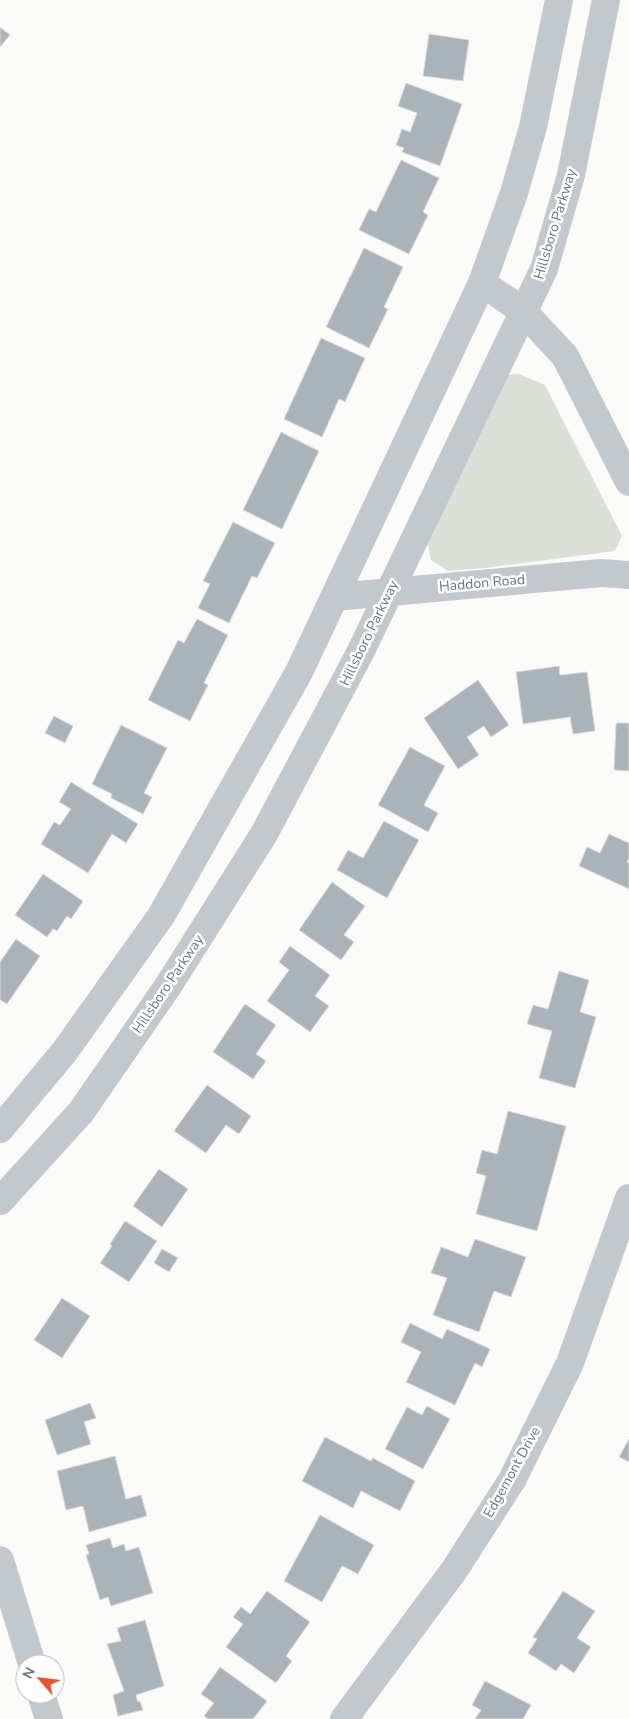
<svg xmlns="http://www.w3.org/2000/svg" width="629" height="1719" font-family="'Nunito Sans',sans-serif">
  <rect width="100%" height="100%" fill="#fafaf8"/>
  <path fill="#dadfd7" d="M519,374L545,385L622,536L615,551L485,568L448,571L431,560L426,536L503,375Z"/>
  <g fill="#aab3b9" stroke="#dcdcda">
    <path d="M0,27L10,35L0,47Z"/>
    <path d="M429,34L469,40L463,81L423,76Z"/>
    <path d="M406,83L462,104L440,166L402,152L404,148L396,145L402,129L410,132L417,113L398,106Z"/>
    <path d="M401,160L439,178L423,212L428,215L409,254L359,230L369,209L376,212Z"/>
    <path d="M364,248L403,267L384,307L388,309L369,348L326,327Z"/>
    <path d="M321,338L365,358L345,402L339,399L322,437L284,419Z"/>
    <path d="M281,432L319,451L282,529L243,510Z"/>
    <path d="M233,522L275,543L257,578L252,576L229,623L198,608L210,584L203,581Z"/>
    <path d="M197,619L228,635L204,683L208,685L190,721L148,700L178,640L184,643Z"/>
    <path d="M559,666L560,675L587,672L595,731L573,734L570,717L523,724L516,672Z"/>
    <path d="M478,680L509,725L491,737L484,726L467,737L479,755L458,769L424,718Z"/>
    <path d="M54,716L73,726L65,743L45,733Z"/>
    <path d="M618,723H629V771L614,770L616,724Z"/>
    <path d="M121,725L167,748L144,793L152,797L143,814L111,798L112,794L92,784Z"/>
    <path d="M410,747L445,766L424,805L438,813L428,832L378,805Z"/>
    <path d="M71,782L138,824L126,843L112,834L88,873L41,844L54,822L60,825L71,809L59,802Z"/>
    <path d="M384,821L419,840L387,898L337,870L348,850L363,858Z"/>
    <path d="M609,834L629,843V858L627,862L629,863V889L579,866L587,847L600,853Z"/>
    <path d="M43,874L83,901L71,919L67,916L57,931L53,929L47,937L15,915Z"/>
    <path d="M332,882L365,906L344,935L354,942L341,960L299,930Z"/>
    <path d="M16,939L40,956L7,1004L0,1000V962Z"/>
    <path d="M290,946L330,975L315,996L329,1006L310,1032L267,1001L289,970L279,962Z"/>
    <path d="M559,971L589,980L580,1012L596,1017L575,1088L539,1078L552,1031L527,1024L533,1005L548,1009Z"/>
    <path d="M245,1004L276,1025L256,1054L266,1061L253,1079L213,1052Z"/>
    <path d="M207,1085L251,1116L239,1134L226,1125L206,1153L174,1131Z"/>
    <path d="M508,1111L566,1126L537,1231L476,1214L486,1176L476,1173L482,1150L497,1154Z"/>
    <path d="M159,1169L188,1189L162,1227L133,1206Z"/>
    <path d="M125,1221L157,1241L129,1282L100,1263L112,1246L110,1244Z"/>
    <path d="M475,1239L526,1257L511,1297L494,1291L479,1332L433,1315L447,1278L431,1273L441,1247L468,1257Z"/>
    <path d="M162,1249L178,1258L169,1272L154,1263Z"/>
    <path d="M62,1298L90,1316L62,1358L34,1340Z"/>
    <path d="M410,1323L442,1339L447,1329L490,1349L482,1367L475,1363L455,1405L406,1382L421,1352L401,1342Z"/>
    <path d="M90,1403L96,1418L84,1422L91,1444L57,1455L45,1420Z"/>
    <path d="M427,1406L450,1419L423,1469L385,1449L407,1407L422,1415Z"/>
    <path d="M325,1437L371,1461L373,1458L415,1481L400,1511L361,1491L353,1508L302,1481Z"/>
    <path d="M629,1439V1462L619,1457Z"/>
    <path d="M115,1456L126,1499L141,1495L147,1516L89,1532L83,1506L66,1510L57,1471Z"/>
    <path d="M320,1515L374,1545L358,1574L342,1566L322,1602L284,1581Z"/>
    <path d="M110,1538L113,1548L124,1544L126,1551L139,1547L153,1593L111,1606L108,1597L100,1600L86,1555L89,1554L86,1545Z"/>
    <path d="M267,1591L310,1622L286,1656L292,1661L276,1683L226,1647L243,1624L233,1617L241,1607L250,1614Z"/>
    <path d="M563,1591L595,1611L577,1638L591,1647L574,1673L561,1664L556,1671L528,1653L537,1639L533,1637Z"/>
    <path d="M145,1620L164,1686L136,1695L138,1702L140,1701L143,1710L118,1716L113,1695L124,1691L107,1644L121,1641L117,1628Z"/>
    <path d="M220,1667L267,1701L253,1719H208L204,1716L214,1703L201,1694Z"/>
    <path d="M485,1681L531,1705L523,1719H475L481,1710L472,1705Z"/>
  </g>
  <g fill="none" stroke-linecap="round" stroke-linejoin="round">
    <g stroke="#c3c8cc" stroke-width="28">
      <path d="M482,283L523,311L565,356L629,482"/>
      <path d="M335,597L601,573L629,575"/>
      <path d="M0,1129L65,1051L161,916L299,672L482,283L514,193L533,127L559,0"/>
      <path d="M0,1201L81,1112L168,986L264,834L361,651L544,269L571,175L606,0"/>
      <path d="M0,1560L32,1664"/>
      <path d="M41,1694L49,1719"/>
      <path d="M344,1719L455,1569L512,1480L570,1363L629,1198"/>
    </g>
  </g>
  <g text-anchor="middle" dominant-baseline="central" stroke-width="5" stroke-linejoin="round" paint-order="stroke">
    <g font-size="14" fill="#657683" stroke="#fff">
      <text transform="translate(555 224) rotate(-73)">Hillsboro Parkway</text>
      <text transform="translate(482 583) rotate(-5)">Haddon Road</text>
      <text transform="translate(369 633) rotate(-64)">Hillsboro Parkway</text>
      <text transform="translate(168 984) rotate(-56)">Hillsboro Parkway</text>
      <text transform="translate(512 1472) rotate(-61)">Edgemont Drive</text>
    </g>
  </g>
  <g transform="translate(40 1679) rotate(298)"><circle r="24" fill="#ffffff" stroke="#c1c8cd"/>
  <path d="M0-4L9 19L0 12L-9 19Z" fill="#e4572e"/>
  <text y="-8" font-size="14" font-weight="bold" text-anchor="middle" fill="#657683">N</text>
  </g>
</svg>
